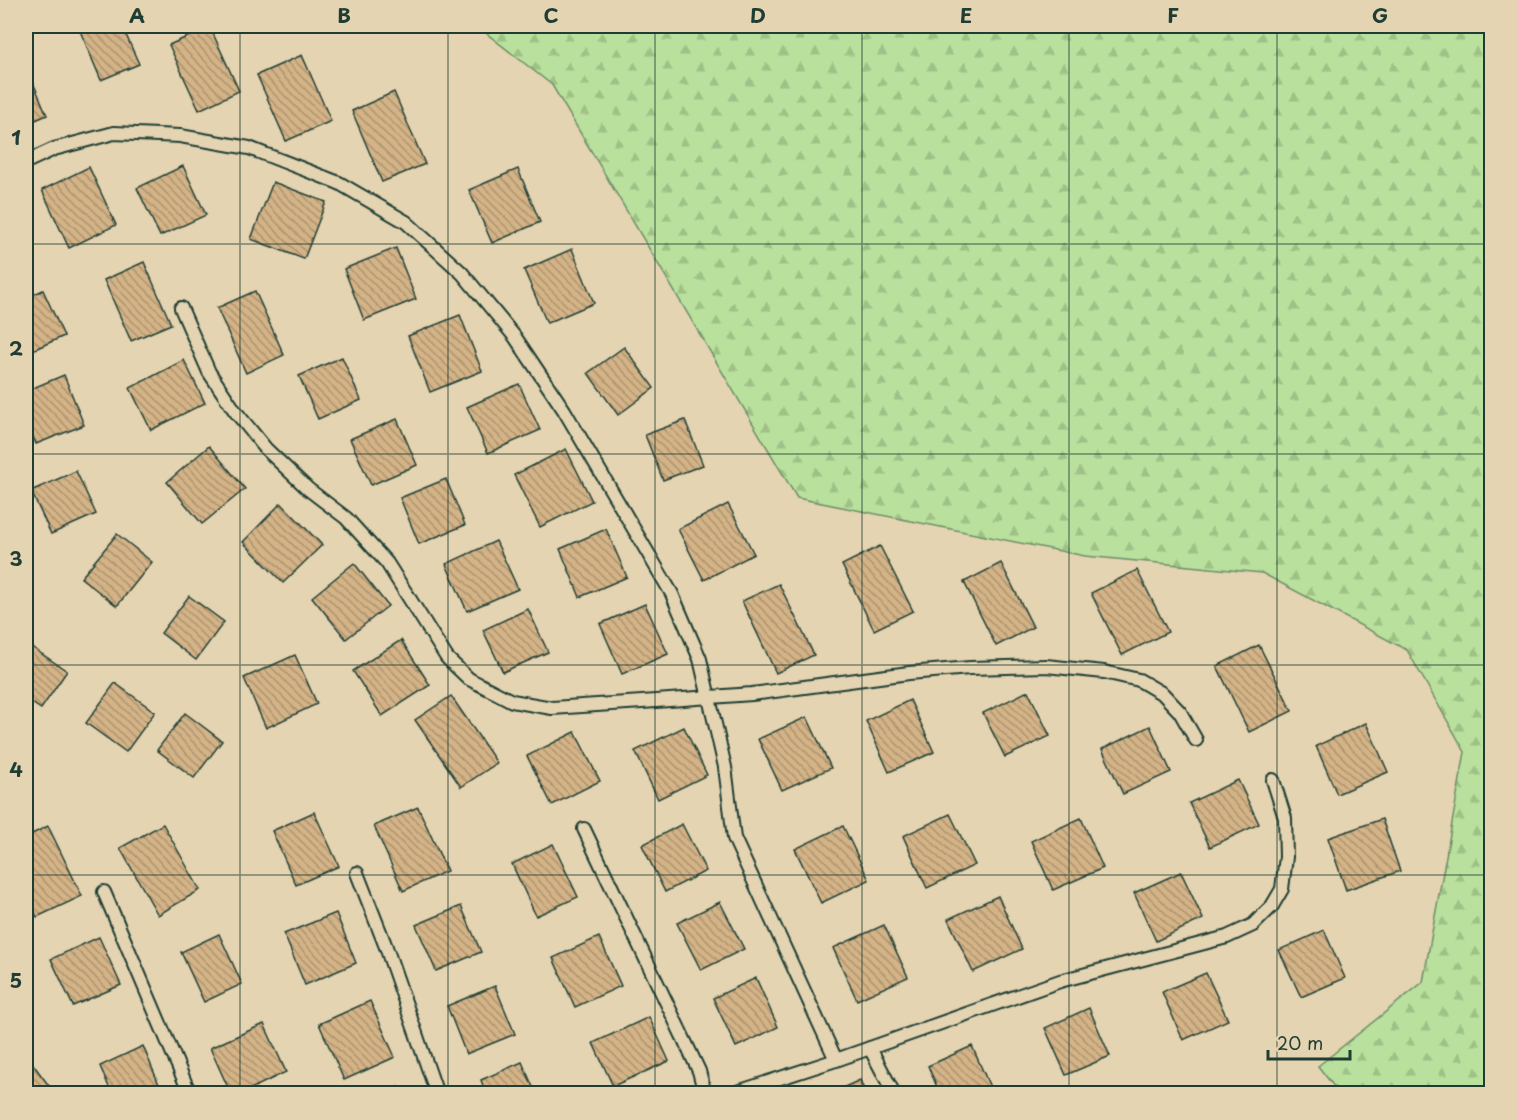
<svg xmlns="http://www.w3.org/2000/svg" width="1517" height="1119" font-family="'Playpen Sans',sans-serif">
  <defs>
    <pattern id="forest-firs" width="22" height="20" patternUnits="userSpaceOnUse" patternTransform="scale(1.5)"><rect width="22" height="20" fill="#b9e09c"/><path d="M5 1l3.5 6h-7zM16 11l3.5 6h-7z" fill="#9fc187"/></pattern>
    <pattern id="building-back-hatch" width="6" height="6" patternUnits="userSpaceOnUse" patternTransform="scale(1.5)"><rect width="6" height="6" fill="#d4b387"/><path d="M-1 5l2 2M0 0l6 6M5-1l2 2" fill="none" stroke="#ab936f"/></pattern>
  </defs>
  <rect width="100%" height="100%" fill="#e5d4b1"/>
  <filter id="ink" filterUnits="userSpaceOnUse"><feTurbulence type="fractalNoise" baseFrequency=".0167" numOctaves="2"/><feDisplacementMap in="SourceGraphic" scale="12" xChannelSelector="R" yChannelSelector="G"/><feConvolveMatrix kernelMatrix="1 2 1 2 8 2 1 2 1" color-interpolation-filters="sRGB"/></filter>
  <g filter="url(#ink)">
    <path fill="url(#forest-firs)" stroke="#6c8e68" stroke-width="1.5" d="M477,26H1491V1093H1339L1318,1066L1423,982L1465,752L1407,650L1262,573L1085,556L797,498L552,85Z"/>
    <g fill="url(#building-back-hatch)" stroke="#1f3d34" stroke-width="1.5">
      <path d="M78,26H122L139,64L101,80Z"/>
      <path d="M210,27L239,91L199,110L169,45Z"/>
      <path d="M302,55L331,121L286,141L257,75Z"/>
      <path d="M26,66L47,115L26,124Z"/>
      <path d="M394,92L425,164L382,182L352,111Z"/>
      <path d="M183,166L206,215L160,236L137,188Z"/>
      <path d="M89,167L116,225L69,248L42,190Z"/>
      <path d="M518,169L540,222L492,243L469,190Z"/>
      <path d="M273,182L326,202L304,259L251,239Z"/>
      <path d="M396,248L416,299L364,320L344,269Z"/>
      <path d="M572,249L594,303L547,323L524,270Z"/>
      <path d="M144,262L171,324L131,341L104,280Z"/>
      <path d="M43,290L64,336L26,353V298Z"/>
      <path d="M255,291L284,355L246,373L217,308Z"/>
      <path d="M460,315L482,371L430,392L408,336Z"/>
      <path d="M624,347L654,388L618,415L588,373Z"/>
      <path d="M342,357L361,400L318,419L299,376Z"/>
      <path d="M184,360L205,403L151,430L130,388Z"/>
      <path d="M64,375L84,425L36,444L26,419V391Z"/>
      <path d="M519,384L540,430L488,453L467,407Z"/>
      <path d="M397,419L417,465L371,485L350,439Z"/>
      <path d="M685,420L703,465L663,480L645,435Z"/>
      <path d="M209,446L245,489L202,524L167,482Z"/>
      <path d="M566,449L592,501L540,527L514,475Z"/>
      <path d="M76,471L96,514L51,534L31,491Z"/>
      <path d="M446,479L465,525L419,544L400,498Z"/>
      <path d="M281,503L322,545L283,583L243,542Z"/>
      <path d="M728,504L754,554L704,580L678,529Z"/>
      <path d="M606,529L627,577L580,597L560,549Z"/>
      <path d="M117,534L152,562L117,606L81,578Z"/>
      <path d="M496,541L518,589L467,611L446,564Z"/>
      <path d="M880,546L913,611L874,630L842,565Z"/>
      <path d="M354,563L388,606L346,639L312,597Z"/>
      <path d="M1001,563L1033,627L996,646L964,582Z"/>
      <path d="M1137,570L1168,632L1122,655L1091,593Z"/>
      <path d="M779,584L814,655L776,673L742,601Z"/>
      <path d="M189,596L224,622L196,660L161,633Z"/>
      <path d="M645,604L668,654L622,674L600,624Z"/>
      <path d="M528,609L548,652L503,672L483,630Z"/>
      <path d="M401,640L430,685L382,716L353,671Z"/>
      <path d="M27,644L67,671L41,709L26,699Z"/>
      <path d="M1259,645L1292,711L1249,732L1217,666Z"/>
      <path d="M295,655L317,704L266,728L244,678Z"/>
      <path d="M115,683L155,712L126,752L86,723Z"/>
      <path d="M1028,691L1050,736L1005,757L983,713Z"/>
      <path d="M451,696L497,763L461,787L415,720Z"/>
      <path d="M910,700L934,752L889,772L866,721Z"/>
      <path d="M185,713L222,741L194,778L157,750Z"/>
      <path d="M807,717L831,768L782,790L758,739Z"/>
      <path d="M1366,723L1388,772L1337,794L1316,746Z"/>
      <path d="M1150,726L1171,772L1123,794L1102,749Z"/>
      <path d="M684,727L707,775L658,799L635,751Z"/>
      <path d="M575,732L600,781L552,805L527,756Z"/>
      <path d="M1238,780L1259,824L1210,847L1189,803Z"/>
      <path d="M418,807L447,871L403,891L374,826Z"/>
      <path d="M314,812L339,866L296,885L272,831Z"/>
      <path d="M950,814L975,865L927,888L903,836Z"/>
      <path d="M1081,818L1103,868L1053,890L1031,841Z"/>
      <path d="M1382,819L1400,871L1346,890L1328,838Z"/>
      <path d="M163,824L200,890L158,915L120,848Z"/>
      <path d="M682,824L706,871L665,892L642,845Z"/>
      <path d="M48,826L82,896L37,917L26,894V837Z"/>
      <path d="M843,826L869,880L821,903L795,849Z"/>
      <path d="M553,844L578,897L536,916L512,864Z"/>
      <path d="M1181,872L1203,919L1156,941L1134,893Z"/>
      <path d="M998,896L1022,949L973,972L948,919Z"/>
      <path d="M720,902L744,949L701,970L677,923Z"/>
      <path d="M461,906L481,952L436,971L416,925Z"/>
      <path d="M336,913L356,963L305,985L284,934Z"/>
      <path d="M884,925L908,977L857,1000L833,948Z"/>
      <path d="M1324,930L1345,978L1301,997L1279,950Z"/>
      <path d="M219,934L242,984L204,1002L181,952Z"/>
      <path d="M99,937L121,985L73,1006L51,959Z"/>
      <path d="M599,937L621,986L575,1007L553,958Z"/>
      <path d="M1206,973L1228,1020L1183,1040L1162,992Z"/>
      <path d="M756,978L778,1027L736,1047L713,998Z"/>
      <path d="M495,986L515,1034L466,1054L447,1006Z"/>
      <path d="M370,1001L395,1057L344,1080L319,1024Z"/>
      <path d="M1089,1008L1110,1056L1066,1075L1045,1028Z"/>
      <path d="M649,1017L669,1061L613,1086L593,1043Z"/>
      <path d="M264,1024L286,1072L240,1094H231L210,1048Z"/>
      <path d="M143,1046L163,1094H112L100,1066Z"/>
      <path d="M972,1046L993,1094H940L928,1066Z"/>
      <path d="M26,1056H27L55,1094H26Z"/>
      <path d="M522,1062L536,1094H486L481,1080Z"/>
      <path d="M860,1080L866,1094H829Z"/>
      <path d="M398,1087L400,1094H383Z"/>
    </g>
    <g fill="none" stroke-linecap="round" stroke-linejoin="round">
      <g stroke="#1f3d34" stroke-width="16">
        <g id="lane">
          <path d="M26,162L54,149L114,133L180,136L249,148L339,183L406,222L462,273L515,337L564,410L672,594L700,659L725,767L734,838L836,1060"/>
          <path d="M181,308L209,372L235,411L266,449L308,489L346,518L387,563L447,658L469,679L512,701L552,708L642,702L752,694L909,673L970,668L1046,666L1104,672L1139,680L1163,694L1180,712L1196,740"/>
          <path d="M584,829L699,1071L705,1094"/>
          <path d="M357,873L386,947L437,1094"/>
          <path d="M104,892L190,1094"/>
          <path d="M870,1048L894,1094"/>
          <path d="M731,1094L836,1060L1060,981L1227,937L1253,925L1272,906L1282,889L1286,857L1285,818L1273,780"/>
        </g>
      </g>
      <use href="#lane" stroke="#e5d4b1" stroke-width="12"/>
    </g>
  </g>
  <path fill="none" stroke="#1f3d34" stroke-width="1.5" stroke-opacity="0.55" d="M240,26V1094M448,26V1094M655,26V1094M862,26V1094M1069,26V1094M1277,26V1094M26,244H1492M26,454H1492M26,665H1492M26,875H1492"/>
  <rect width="1517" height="1119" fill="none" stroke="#e5d4b1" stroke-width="66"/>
  <path d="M1268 1050v9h82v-9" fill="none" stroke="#1f3d34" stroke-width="3"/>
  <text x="1277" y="1050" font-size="18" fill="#1f3d34" stroke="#e5d4b1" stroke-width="4.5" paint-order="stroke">20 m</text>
  <rect x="33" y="33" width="1451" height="1053" fill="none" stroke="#1f3d34" stroke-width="2"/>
  <g font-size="20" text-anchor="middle" font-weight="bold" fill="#1f3d34">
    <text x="137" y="23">A</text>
    <text x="344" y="23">B</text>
    <text x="551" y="23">C</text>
    <text x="758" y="23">D</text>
    <text x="966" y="23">E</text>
    <text x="1173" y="23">F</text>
    <text x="1380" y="23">G</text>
    <text x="16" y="145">1</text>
    <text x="16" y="356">2</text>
    <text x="16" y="566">3</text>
    <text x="16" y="777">4</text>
    <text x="16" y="988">5</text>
  </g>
</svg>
